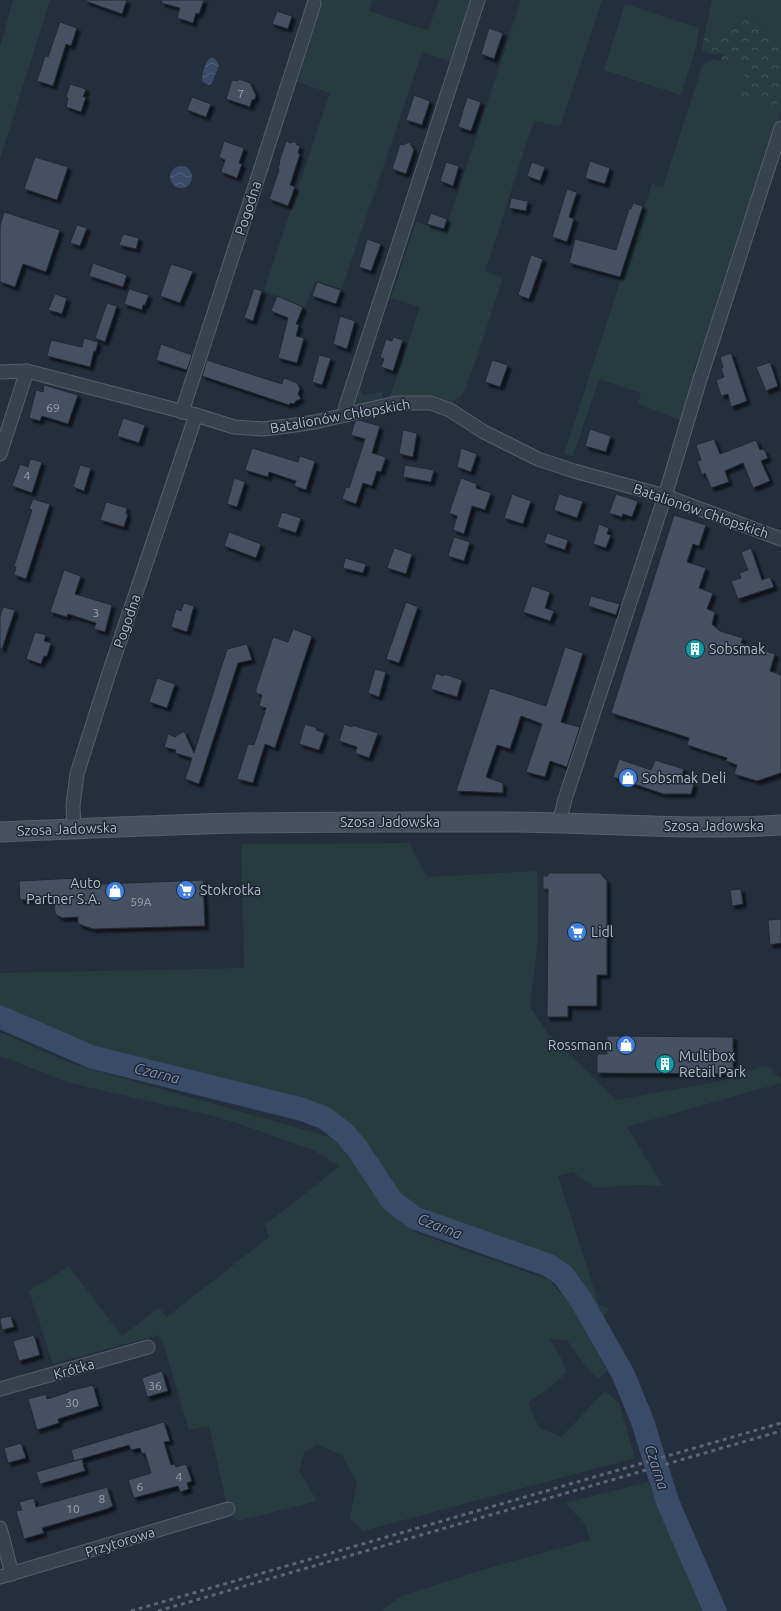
<svg xmlns="http://www.w3.org/2000/svg" width="781" height="1611" font-family="Ubuntu,sans-serif">
  <defs>
    <pattern id="forest-crowns" width="20" height="18" patternUnits="userSpaceOnUse"><rect width="20" height="18" fill="#263c3f"/><path d="M2 6a3 3 0 1 1 6 0M12 15a3 3 0 1 1 6 0" fill="none" stroke="#435659"/></pattern>
    <pattern id="water-waves" width="16" height="10" patternUnits="userSpaceOnUse"><rect width="16" height="10" fill="#394c67"/><path d="M0 5q4-4 8 0t8 0" fill="none" stroke="#53647b"/></pattern>
    <filter id="shadow"><feDropShadow dx="3.5" dy="3.5" stdDeviation="1" flood-color="#0009"/></filter>
  </defs>
  <rect width="100%" height="100%" fill="#242f3e"/>
  <g fill="#263c3f">
    <path d="M13,0H50L0,159V47Z"/>
    <path d="M305,0H372L369,11L428,31L439,0H473L452,62L422,52L342,289L315,281L305,308L264,291L330,93L295,81L320,5Z"/>
    <path d="M521,0H602L560,126L534,121L485,271L503,278L477,357L465,389L462,396L452,403L433,397H390L420,307L391,298L416,222L445,231Z"/>
    <path d="M712,0H781V35C777,34 772,33 769,31C762,28 758,17 748,18C742,19 740,24 736,27C728,33 715,34 705,32Z"/>
    <path d="M625,4L699,28L696,47L681,95L604,70Z"/>
    <path d="M714,59L746,69L752,100L765,104L781,106V112L701,355C695,363 693,368 694,378L683,421L638,404L641,393L599,379L573,456L564,454L652,184L663,187L702,66Z"/>
    <path d="M360,381H363L359,390L363,395L383,392L382,400L364,405L356,404L354,399Z"/>
    <path d="M409,843L427,877L537,871L538,918L537,948L530,1007L547,1032L616,1100L721,1081L766,1065L781,1079V1083L627,1127L663,1186L637,1185L595,1188L573,1172L558,1176L599,1305L610,1308L599,1322L568,1272L555,1260L419,1212L400,1198L368,1147L350,1129L329,1113L303,1103L94,1051L0,1010V973L244,968L241,844Z"/>
    <path d="M0,1032L73,1064L330,1137L354,1156L395,1215L417,1233L549,1280L571,1305L607,1371L599,1379L585,1366L567,1340L549,1339L560,1356L567,1372L551,1387L528,1402L539,1427L561,1437L605,1391L619,1403L635,1458L363,1531L350,1518L357,1483L342,1455L317,1445L304,1452L299,1471L317,1501L238,1521L228,1510L209,1426L189,1430L163,1343L158,1335L53,1364L29,1291L69,1266L122,1336L159,1308L167,1317L269,1237L265,1225L340,1166L313,1150L243,1125L214,1116L70,1083L0,1056Z"/>
    <path d="M648,1482L702,1611H381L401,1596L492,1567L590,1540L585,1524L565,1503Z"/>
  </g>
  <path fill="url(#forest-crowns)" d="M748,18C759,18 760,26 768,31C771,33 777,34 781,35V106L765,104L738,96L746,69L721,61L723,54H710L702,50L705,32C714,34 728,33 736,27C741,23 742,20 748,18Z"/>
  <g fill="url(#water-waves)">
    <path d="M211,57L215,59L219,65L212,83L209,85L203,82C200,76 206,61 211,57Z"/>
    <circle cx="181" cy="177" r="11"/>
  </g>
  <g fill="none" stroke-linecap="round" stroke-linejoin="round">
    <path stroke="#394c67" stroke-width="23" d="M0,1017L92,1057L301,1109L325,1118L344,1133L357,1148L392,1201L415,1218L548,1265L563,1275L581,1300L623,1374L642,1420L668,1503L715,1611"/>
  </g>
  <g fill="#455162" stroke="#1f2835" filter="url(#shadow)">
    <path d="M86,0H127L122,14L85,1Z"/>
    <path d="M162,0H204L199,14L196,13L193,23L177,18L180,8L161,3Z"/>
    <path d="M277,11L292,16L288,29L272,24Z"/>
    <path d="M60,22L77,28L71,46L66,44L53,86L37,81L45,56L48,57Z"/>
    <path d="M489,28L503,33L494,59L481,54Z"/>
    <path d="M239,79L250,83L256,95L255,99L252,100L250,107L226,99L232,80L238,81Z"/>
    <path d="M70,84L86,89L83,97H86L81,112L66,107L68,98L66,97Z"/>
    <path d="M414,95L430,101L422,125L406,120Z"/>
    <path d="M192,97L211,104L206,117L187,110Z"/>
    <path d="M467,97L481,102L471,131L458,127Z"/>
    <path d="M224,141L244,148L239,163L242,164L237,178L221,172L225,160L219,157Z"/>
    <path d="M286,141L291,143L295,141L297,145L300,146L298,153L300,154L290,185L295,187L288,206L269,199L279,170L278,169L280,162H279Z"/>
    <path d="M409,142L414,150L406,174L392,169L400,144L403,145Z"/>
    <path d="M35,157L68,167L57,200L24,189Z"/>
    <path d="M590,161L610,168L605,184L585,178Z"/>
    <path d="M446,162L459,166L453,186L440,181Z"/>
    <path d="M532,162L545,167L540,181L527,176Z"/>
    <path d="M567,189L577,192L569,217L574,219L567,242L552,237Z"/>
    <path d="M511,198L528,201L526,211L509,208Z"/>
    <path d="M633,203L643,206L620,277L569,263L575,239L616,250L629,209H631Z"/>
    <path d="M4,212L60,230L46,272L23,264L15,287L0,282V226Z"/>
    <path d="M431,213L447,219L444,229L427,224Z"/>
    <path d="M77,225L87,228L80,246L70,243Z"/>
    <path d="M123,234L139,238L136,249L119,245Z"/>
    <path d="M367,239L381,244L371,271L359,267Z"/>
    <path d="M531,255L543,259L529,299L518,295Z"/>
    <path d="M93,263L127,275L123,287L89,276Z"/>
    <path d="M171,264L193,271L180,303L160,296Z"/>
    <path d="M317,282L341,290L336,304L312,296Z"/>
    <path d="M254,288L262,291L253,321L244,318Z"/>
    <path d="M129,289L149,295L145,305H143L142,310L124,304Z"/>
    <path d="M55,294L67,298L62,314L48,310Z"/>
    <path d="M277,296L303,307L296,324L299,325L296,336L304,338L297,363L278,358L288,318L271,311Z"/>
    <path d="M107,303L117,306L105,342L95,338Z"/>
    <path d="M340,316L355,321L347,349L333,344Z"/>
    <path d="M393,337L403,340L393,371L381,367L384,359L380,357L386,339L392,341Z"/>
    <path d="M84,338L98,342L96,351H94L90,367L47,356L51,340L82,347Z"/>
    <path d="M161,344L192,355L187,370L156,360Z"/>
    <path d="M731,353L747,401L731,407L728,394L721,396L716,380L724,377L721,368L723,367L720,357Z"/>
    <path d="M319,355L331,358L322,385L312,382Z"/>
    <path d="M207,360L282,384L284,378L297,383L300,389L298,394L301,399L296,401L294,404L290,403L289,405L202,376Z"/>
    <path d="M492,360L508,365L500,387L485,382Z"/>
    <path d="M770,362L778,386L766,391L756,367Z"/>
    <path d="M44,385L78,395L68,424L42,416L40,421L29,418L36,390L43,392Z"/>
    <path d="M123,418L145,425L139,443L117,436Z"/>
    <path d="M359,420L380,426L372,453L386,457L381,472L377,471L372,486L363,483L356,504L342,499L346,487L349,488L365,439L351,435L355,421Z"/>
    <path d="M590,429L611,436L606,452L585,446Z"/>
    <path d="M403,430L417,433L413,457L399,454Z"/>
    <path d="M714,439L720,454L756,440L760,450L764,449L768,458L761,461L770,481L753,488L743,463L725,471L729,482L711,488L705,473L702,475L697,461L701,460L696,445Z"/>
    <path d="M252,448L298,462L300,456L315,461L306,490L294,486L296,481L269,472L268,477L245,470Z"/>
    <path d="M461,448L477,454L471,472L457,467Z"/>
    <path d="M30,459L42,462L32,493L12,486L20,464L28,467Z"/>
    <path d="M80,465L91,468L84,491L73,487Z"/>
    <path d="M405,465L434,470L431,482L403,477Z"/>
    <path d="M234,478L245,482L237,507L227,504Z"/>
    <path d="M461,478L477,484L476,488L491,493L485,510L472,506L464,534L453,530L457,516L449,513Z"/>
    <path d="M512,494L531,501L523,524L504,518Z"/>
    <path d="M559,494L583,501L577,518L554,510Z"/>
    <path d="M616,494L638,501L632,517L623,514L622,517L609,513Z"/>
    <path d="M33,499L50,504L26,579L14,575L16,567L14,566L32,510L29,509Z"/>
    <path d="M106,502L127,508L126,514H128L124,527L100,520Z"/>
    <path d="M282,512L301,518L296,533L277,527Z"/>
    <path d="M674,515L706,525L699,546L693,544L687,562L706,568L699,588L713,593L707,609L715,612L712,624L720,631L743,638L741,643L775,654L770,671L781,675V773L757,781L734,774L737,765L726,761L727,758L687,745L689,738L611,713Z"/>
    <path d="M599,524L609,528L607,534L611,535L606,548L593,544Z"/>
    <path d="M229,532L261,544L256,558L224,546Z"/>
    <path d="M547,533L568,540L565,550L544,543Z"/>
    <path d="M454,537L470,542L464,561L448,556Z"/>
    <path d="M394,548L412,554L406,574L387,568Z"/>
    <path d="M751,548L762,580L770,577L774,587L738,599L731,581L741,578L739,573L748,570L741,552Z"/>
    <path d="M345,558L366,564L363,573L343,568Z"/>
    <path d="M64,570L81,576L75,594L112,605L105,632L94,629L96,623L68,614L67,617L50,612Z"/>
    <path d="M532,586L550,592L545,608L554,611L550,621L523,612Z"/>
    <path d="M591,596L620,604L616,615L588,606Z"/>
    <path d="M406,602L418,607L399,663L386,659Z"/>
    <path d="M184,603L194,606L187,632L171,627L176,609L181,611Z"/>
    <path d="M3,607L15,610L2,649L0,648V617Z"/>
    <path d="M293,629L312,636L275,748L265,744L253,783L237,779L248,744L254,745L266,708L259,706L262,695L256,693V689L273,637L288,642Z"/>
    <path d="M35,632L46,635L44,641L51,643L47,656H44L41,664L26,659Z"/>
    <path d="M247,644L252,660L238,663L199,784L185,779L192,758L175,753L176,750L164,747L168,734L175,737L184,731L194,753L227,649Z"/>
    <path d="M565,647L583,653L561,722L580,727L567,767L550,761L545,777L526,772L542,724L521,716L510,749L497,745L486,777L503,783V793L456,791L490,688L546,706Z"/>
    <path d="M375,669L386,672L379,697L368,693Z"/>
    <path d="M436,673L443,676L444,674L462,680L457,697L431,689Z"/>
    <path d="M157,678L175,684L167,708L149,702Z"/>
    <path d="M305,724L317,728L316,730L325,733L319,750L299,744Z"/>
    <path d="M344,724L352,727V725L378,733L369,758L355,753L357,747L339,741Z"/>
    <path d="M619,759L651,770L655,760L684,769L681,780L694,784L691,794H663L613,777Z"/>
    <path d="M548,873H600L607,881V975H597V1006H568V1017H547L548,889H543V876H548Z"/>
    <path d="M77,878L78,885L203,880L205,926L93,929L78,924V917L62,918L55,914L54,899L20,900L19,881Z"/>
    <path d="M741,889L743,904L732,906L730,890Z"/>
    <path d="M781,919V943L770,945L768,920Z"/>
    <path d="M607,1036L733,1037V1074L597,1073V1054H607Z"/>
    <path d="M11,1316L14,1327L2,1330L0,1318Z"/>
    <path d="M34,1335L40,1355L19,1361L13,1341Z"/>
    <path d="M162,1371L168,1391L147,1397L142,1378Z"/>
    <path d="M93,1385L99,1406L58,1419L59,1423L37,1430L28,1399L46,1394L47,1399L69,1392V1391Z"/>
    <path d="M164,1422L170,1441L164,1442L171,1465L175,1464L176,1467L186,1464L192,1481L187,1483L189,1489L180,1492L178,1486L134,1498L128,1480L151,1473L145,1453L142,1454L140,1448L131,1450L129,1445L74,1461L71,1450Z"/>
    <path d="M21,1443L26,1458L8,1463L4,1448Z"/>
    <path d="M82,1459L85,1471L40,1484L36,1472Z"/>
    <path d="M107,1487L113,1506L107,1509L42,1528L44,1533L24,1539L16,1511L22,1510L19,1502L34,1498L36,1507Z"/>
  </g>
  <g fill="none" stroke-linecap="round" stroke-linejoin="round">
    <g stroke="#565f6c" stroke-width="15">
      <g id="street">
        <path d="M0,372L27,371L196,415L234,427L263,429L288,426L315,422L396,403H430L450,410L484,432L538,459L574,471L665,496L781,539"/>
        <path d="M182,412L314,4"/>
        <path d="M346,415V406L478,0"/>
        <path d="M0,454L27,371"/>
        <path d="M559,823L565,799L665,496L700,379L781,128"/>
        <path d="M74,829L73,805L77,774L108,676L196,415"/>
        <path d="M0,1389L148,1347"/>
        <path d="M0,1528L12,1574"/>
        <path d="M0,1577L228,1509"/>
      </g>
    </g>
    <g stroke="#565f6c" stroke-width="21">
      <path id="secondary" d="M0,832C68,829 136,826 204,824C303,821 403,822 502,822C595,822 688,831 781,825"/>
    </g>
    <use href="#street" stroke="#38414e" stroke-width="13"/>
    <use href="#secondary" stroke="#465061" stroke-width="19"/>
    <g stroke="#5a6575" stroke-width="3" stroke-dasharray="4 4" stroke-linecap="butt">
      <path d="M131,1611L781,1423"/>
      <path d="M158,1611L781,1431"/>
    </g>
  </g>
  <defs>
    <g id="building-disc" transform="scale(1)"><circle r="9.5" fill="#0f9aa8" stroke="#1d2633"/><path d="M-4-6H4V6H1V3H-1V6H-4ZM-2.5-4.3h1.7v1.8h-1.7ZM.8-4.3h1.7v1.8H.8ZM-2.5-1h1.7V.8h-1.7ZM.8-1h1.7V.8H.8Z" fill="#fff"/></g>
    <g id="shop-disc" transform="scale(1)"><circle r="9.5" fill="#3f7fe0" stroke="#1d2633"/><path d="M-5-2.5h2.3a2.7 3.5 0 0 1 5.4 0H5L5.5 6h-11ZM-1.5-2.5h3a1.5 2.3 0 0 0-3 0Z" fill="#fff"/></g>
    <g id="supermarket-disc" transform="scale(1)"><circle r="9.5" fill="#3f7fe0" stroke="#1d2633"/><path d="M-6-5.5h2.5l.6 2H6L4.5 2H-2.5L-4.4-4H-6ZM-1.5 3.2a1.3 1.3 0 1 0 .1 0ZM3 3.2a1.3 1.3 0 1 0 .1 0Z" fill="#fff"/></g>
  </defs>
  <g fill-rule="evenodd">
    <use href="#building-disc" x="695" y="649"/>
    <use href="#shop-disc" x="628" y="778"/>
    <use href="#supermarket-disc" x="186" y="890"/>
    <use href="#shop-disc" x="115" y="891"/>
    <use href="#supermarket-disc" x="577" y="932"/>
    <use href="#shop-disc" x="626" y="1045"/>
    <use href="#building-disc" x="665" y="1064"/>
  </g>
  <g text-anchor="middle" dominant-baseline="central" stroke-width="3" stroke-linejoin="round" paint-order="stroke">
    <g font-size="12" fill="#98a1af">
      <text x="241" y="93">7</text>
      <text x="53" y="407">69</text>
      <text x="27" y="475">4</text>
      <text x="96" y="612">3</text>
      <text x="141" y="901">59A</text>
      <text x="155" y="1385">36</text>
      <text x="72" y="1402">30</text>
      <text x="179" y="1476">4</text>
      <text x="140" y="1486">6</text>
      <text x="102" y="1498">8</text>
      <text x="73" y="1508">10</text>
    </g>
    <g font-size="14" fill="#b4bcc9" stroke="#1d2633">
      <text transform="translate(248 208) rotate(-72)">Pogodna</text>
      <text transform="translate(340 416) rotate(-10)">Batalionów Chłopskich</text>
      <text transform="translate(701 511) rotate(19)">Batalionów Chłopskich</text>
      <text transform="translate(127 621) rotate(-71)">Pogodna</text>
      <text x="390" y="822">Szosa Jadowska</text>
      <text x="714" y="826">Szosa Jadowska</text>
      <text transform="translate(67 829) rotate(-2)">Szosa Jadowska</text>
      <text transform="translate(74 1369) rotate(-16)">Krótka</text>
      <text transform="translate(120 1542) rotate(-17)">Przytorowa</text>
    </g>
    <g font-size="14" fill="#b4bcc9" stroke="#1d2633" text-anchor="start">
      <text x="709" y="649">Sobsmak</text>
      <text x="642" y="778">Sobsmak Deli</text>
      <text x="101" y="883" text-anchor="end">Auto<tspan x="101" dy="16">Partner S.A.</tspan></text>
      <text x="200" y="890">Stokrotka</text>
      <text x="591" y="932">Lidl</text>
      <text x="612" y="1045" text-anchor="end">Rossmann</text>
      <text x="679" y="1056">Multibox<tspan x="679" dy="16">Retail Park</tspan></text>
    </g>
    <g font-size="15" font-style="italic" fill="#7c92b1" stroke="#1d2633">
      <text transform="translate(157 1073) rotate(14)">Czarna</text>
      <text transform="translate(440 1226) rotate(21)">Czarna</text>
      <text transform="translate(657 1467) rotate(72)">Czarna</text>
    </g>
  </g>
</svg>
